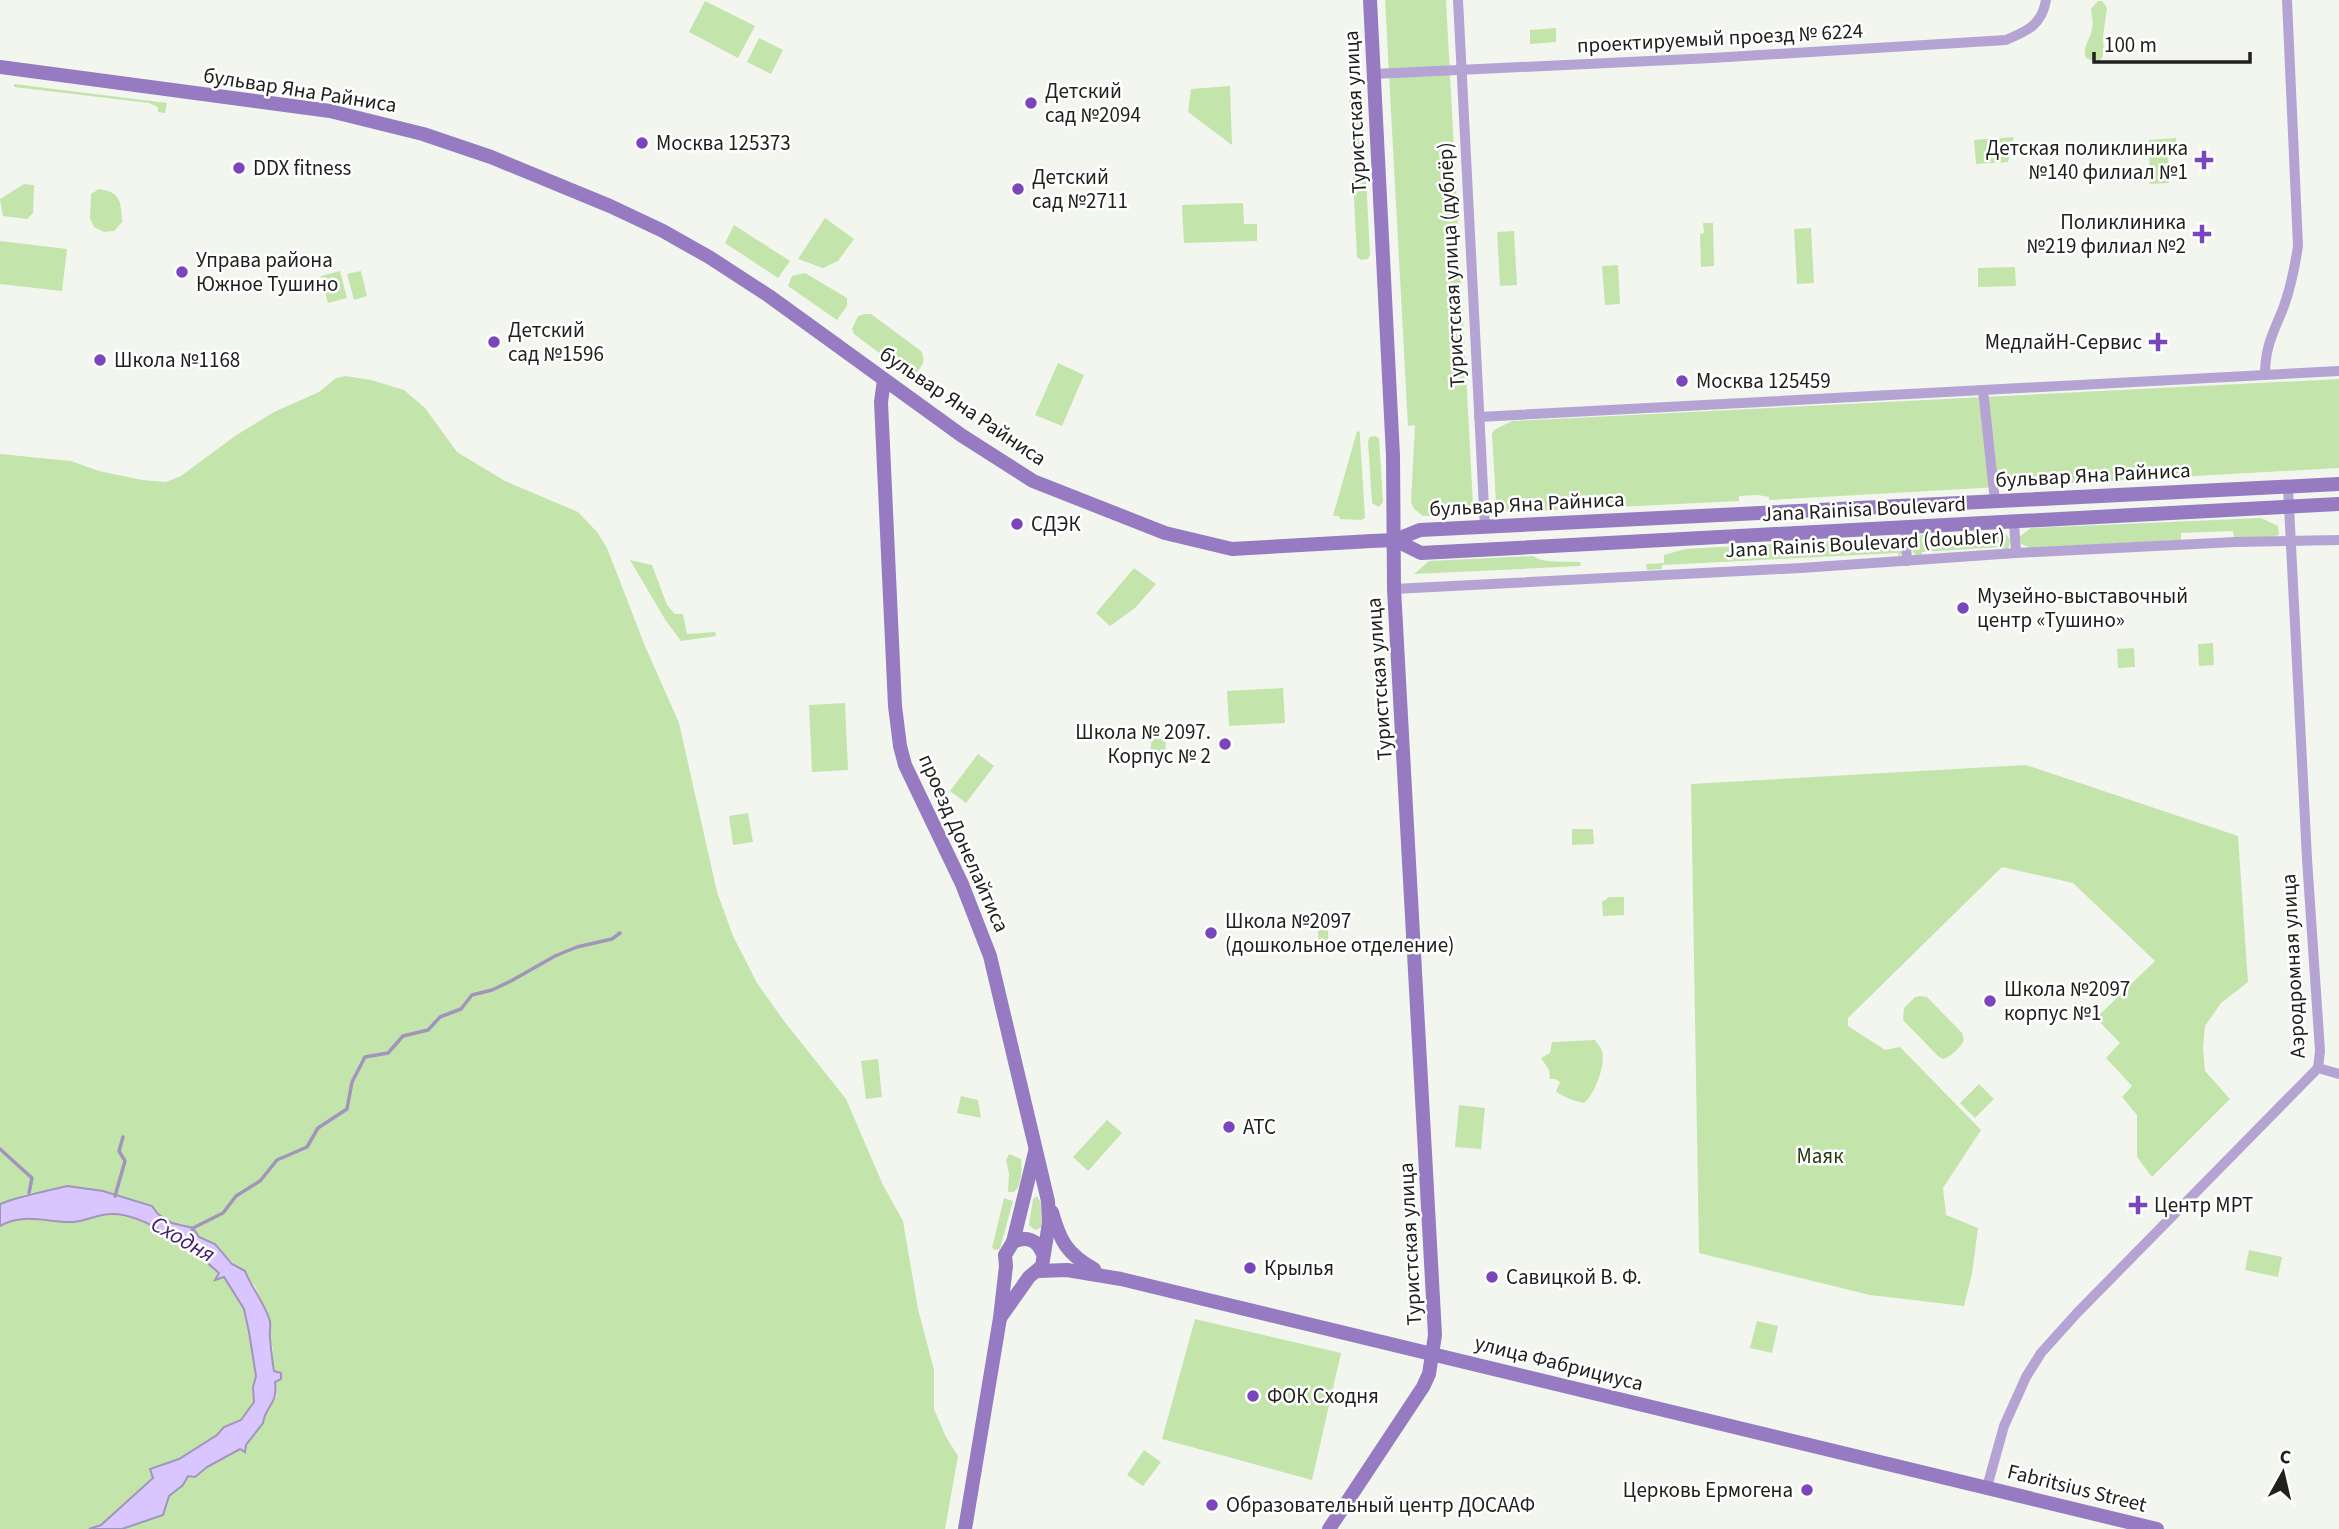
<svg xmlns="http://www.w3.org/2000/svg" width="2339" height="1529" font-family="'Source Sans 3',sans-serif">
  <rect width="100%" height="100%" fill="#f2f6ef"/>
  <g fill="#c3e5ab">
    <path d="M1385,0H1446L1473,505L1471,510L1461,515L1428,516H1423L1414,509L1411,502L1415,425L1408,426Z"/>
    <path d="M705,1L755,26L738,58L689,32Z"/>
    <path d="M2098,1H2102L2107,8L2103,36L2104,52L2102,58L2097,63L2086,58C2082,45 2091,40 2092,28C2094,22 2091,15 2091,9Z"/>
    <path d="M1556,28V42L1530,44V30Z"/>
    <path d="M759,38L783,50L771,74L747,62Z"/>
    <path d="M14,84L167,103L165,113L158,112V107L149,103L14,87Z"/>
    <path d="M1230,86L1232,145L1188,112L1191,89Z"/>
    <path d="M1357,94L1362,100L1370,255L1368,259L1361,260L1357,257L1349,100L1352,95Z"/>
    <path d="M2014,137L2008,162L1976,164L1974,140Z"/>
    <path d="M2176,138V149L2168,150L2169,183L2150,184L2149,140Z"/>
    <path d="M24,184L34,185L33,213L27,219L3,216L0,199Z"/>
    <path d="M99,189C121,192 121,202 122,222L114,231L104,232L94,227L90,218L91,194Z"/>
    <path d="M1243,203L1244,224H1257V241L1184,243L1182,205Z"/>
    <path d="M825,218L854,239L838,261L823,268L798,259Z"/>
    <path d="M1703,223H1713L1714,266L1701,267L1700,234L1704,233Z"/>
    <path d="M734,225L790,261L778,278L725,243Z"/>
    <path d="M1811,228L1814,283L1797,284L1794,229Z"/>
    <path d="M1514,231L1517,285L1500,286L1497,232Z"/>
    <path d="M0,241L67,249L62,291L0,284Z"/>
    <path d="M1618,265L1620,304L1605,305L1602,266Z"/>
    <path d="M2015,267L2016,286L1978,287V268Z"/>
    <path d="M340,271L347,298L328,303L321,276Z"/>
    <path d="M361,271L367,296L354,300L347,274Z"/>
    <path d="M805,273L847,298V306L837,320L788,286L792,276Z"/>
    <path d="M865,314H871L921,351C926,361 923,364 917,372L907,374L854,334L852,329L858,316Z"/>
    <path d="M1058,363L1084,375L1062,426L1035,415Z"/>
    <path d="M346,376L371,380L404,390L425,408L457,452L505,481L578,512L597,532L607,548L645,646L679,723L717,892L733,936L757,983L784,1021L846,1099L883,1185L903,1221L918,1309L934,1370V1409L946,1437L958,1456L945,1529H122L163,1515L169,1496L183,1485L188,1476L195,1477L207,1467L241,1449L245,1451L246,1445L263,1423V1418L277,1396L272,1359L273,1350L269,1335L271,1324L255,1286L215,1244L199,1237L183,1224L172,1223L158,1214L152,1206L103,1191L67,1186L46,1192L29,1193L0,1204V454L71,461L99,471L142,480L166,482L181,476L235,436L274,412L319,392L336,378Z"/>
    <path d="M2339,379V468L1769,500V497L1758,495L1739,496V501L1513,512L1507,511L1496,503L1492,434L1494,430L1512,421Z"/>
    <path d="M1357,431L1360,432V438L1365,518L1361,520L1340,519L1339,516H1333Z"/>
    <path d="M1375,436L1379,438L1383,502L1379,507L1372,503L1368,441L1370,437Z"/>
    <path d="M2261,518L2278,526L2279,535L2271,537L2234,538L2233,531L2181,533V540L2032,548L2021,544L2019,537L2031,528Z"/>
    <path d="M1998,531C2007,533 2013,539 2008,549L2002,552L2001,547L1922,552V557L1916,556L1911,549L1912,541L1920,535Z"/>
    <path d="M1894,537L1901,540L1903,552L1899,557L1898,553L1662,565V569L1647,570L1646,564L1664,563V555L1685,549Z"/>
    <path d="M1533,556C1545,564 1566,561 1580,562L1581,566L1414,574L1429,561Z"/>
    <path d="M630,560L652,565L667,605L675,614H683L687,634L715,632L716,636L681,641L666,621Z"/>
    <path d="M1134,568L1156,584L1135,608L1110,626L1096,613Z"/>
    <path d="M2213,643L2214,665L2199,666L2198,644Z"/>
    <path d="M2134,648L2135,667L2118,668L2117,649Z"/>
    <path d="M1283,688L1285,723L1229,726L1227,691Z"/>
    <path d="M845,703L848,770L812,772L809,705Z"/>
    <path d="M1152,738L1166,740L1164,762L1149,760Z"/>
    <path d="M978,754L994,766L966,803L950,791Z"/>
    <path d="M2026,765L2238,836L2248,982L2221,1003L2205,1026L2203,1048L2205,1071L2230,1099L2152,1177L2137,1157V1115L2122,1097L2132,1086L2106,1058L2120,1043L2096,1018L2155,961L2073,883L2002,867L1848,1018V1026L1885,1050L1900,1047L1981,1130L1943,1188L1946,1215L1978,1228L1972,1274L1964,1306L1870,1295L1699,1253L1691,784Z"/>
    <path d="M748,813L753,842L733,845L729,816Z"/>
    <path d="M1572,829H1593L1594,844L1572,845Z"/>
    <path d="M1609,897H1624V915L1603,916L1602,902Z"/>
    <path d="M1327,913L1329,949H1319L1317,914Z"/>
    <path d="M1920,996L1927,997L1962,1033L1964,1040C1960,1048 1952,1056 1943,1059L1938,1056L1903,1020L1904,1008L1915,997Z"/>
    <path d="M1595,1040C1596,1043 1600,1045 1601,1049C1608,1061 1594,1096 1584,1103C1574,1101 1564,1097 1556,1092L1560,1082L1555,1079H1550L1549,1070L1541,1058L1550,1053L1552,1042Z"/>
    <path d="M878,1059L882,1097L866,1099L861,1061Z"/>
    <path d="M1979,1084L1994,1099L1975,1118L1960,1103Z"/>
    <path d="M961,1096L978,1100L981,1118L957,1113Z"/>
    <path d="M1459,1105L1485,1108L1481,1149L1455,1147Z"/>
    <path d="M1107,1120L1122,1133L1088,1171L1073,1157Z"/>
    <path d="M1009,1154L1021,1159C1022,1169 1022,1186 1014,1192H1008L1009,1174L1006,1160Z"/>
    <path d="M1037,1196L1041,1203L1042,1227L1035,1230L1029,1225L1033,1199Z"/>
    <path d="M1004,1198L1013,1201L1000,1249L995,1250L992,1248Z"/>
    <path d="M110,1214C150,1218 190,1246 220,1273L216,1279L224,1277L244,1309L249,1332L256,1376L254,1402L242,1420L224,1427L217,1435L179,1459L150,1469L153,1477L101,1525L89,1529H0V1226L16,1218L74,1222Z"/>
    <path d="M2249,1250L2282,1257L2278,1277L2245,1270Z"/>
    <path d="M1195,1319L1341,1353L1312,1480L1162,1439Z"/>
    <path d="M1757,1321L1778,1326L1772,1353L1750,1348Z"/>
    <path d="M1144,1450L1161,1462L1143,1486L1127,1475Z"/>
  </g>
  <path fill="#dac6fe" stroke="#a294bb" stroke-width="2" d="M67,1186L103,1191L152,1206L158,1214L172,1223L193,1228L199,1237L215,1244L232,1264L245,1271C251,1287 264,1302 270,1321C271,1327 269,1332 270,1338C271,1349 272,1360 274,1371L281,1373V1379L275,1382C278,1406 266,1404 263,1423L246,1445L245,1452L240,1449L207,1467L195,1477L188,1476L183,1485L169,1496L163,1515L122,1529H89L101,1525L153,1478L150,1469L179,1459L217,1435L224,1427L241,1420L254,1402L253,1387L256,1376L249,1332L244,1309L224,1277L215,1280L219,1273C195,1251 145,1213 111,1214C99,1214 86,1221 74,1222C48,1223 24,1212 0,1226V1204C23,1195 44,1192 67,1186Z"/>
  <g fill="none" stroke-linecap="round" stroke-linejoin="round">
    <g stroke="#a294bb" stroke-width="3.5">
      <path d="M0,1149L32,1178L29,1193"/>
      <path d="M115,1196L125,1161L119,1151L123,1137"/>
      <path d="M191,1232L193,1228L223,1213L236,1196L260,1181L277,1160L307,1147L318,1128L347,1109L352,1082L365,1057L388,1053L403,1036L428,1030L440,1017L461,1009L472,995L492,990L511,981L555,956L577,947L612,939L620,933"/>
    </g>
    <g stroke="#b5a3d4" stroke-width="10">
      <path d="M1458,0L1485,527"/>
      <path d="M1374,74L1712,58L2006,40C2027,31 2042,25 2046,0"/>
      <path d="M2265,375C2265,345 2274,332 2284,306C2291,286 2295,266 2298,246L2287,0"/>
      <path d="M1983,390L1995,501"/>
      <path d="M1479,417L2339,371"/>
      <path d="M2014,522L2016,553"/>
      <path d="M1905,528L1907,561"/>
      <path d="M1394,589L1801,568L2016,553L2235,542L2339,540"/>
      <path d="M2318,1068L2339,1074"/>
      <path d="M1987,1487L2004,1426L2026,1377L2041,1353L2077,1313L2318,1068L2320,1051L2307,859L2288,487"/>
    </g>
    <g stroke="#967bc2" stroke-width="14">
      <path d="M0,67L330,111L423,134L491,157L610,206L663,231L709,257L769,296L961,435L1033,481L1165,533L1232,549L1372,541L1395,540L1420,530L2339,484"/>
      <path d="M884,380L881,402L895,706L900,746L905,765L962,884L990,956L1048,1201L1049,1223L1042,1266L1029,1277L1000,1318"/>
      <path d="M1395,540L1421,553L2339,504"/>
      <path d="M1052,1212C1060,1241 1067,1254 1094,1269"/>
      <path d="M1013,1242C1026,1236 1036,1239 1042,1252"/>
      <path d="M1039,1271L1067,1270L1121,1279L2157,1529"/>
      <path d="M965,1529L1000,1318L1006,1266L1005,1255L1013,1242L1035,1152"/>
      <path d="M1329,1529L1423,1387L1429,1374L1435,1335L1394,589L1393,456L1370,0"/>
    </g>
  </g>
  <g fill="#7b45bc" stroke="#fff" stroke-width="2.5">
    <circle cx="1031" cy="103" r="7"/>
    <circle cx="642" cy="143" r="7"/>
    <path d="M2200.5 149.5h7v7h7v7h-7v7h-7v-7h-7v-7h7z"/>
    <circle cx="239" cy="168" r="7"/>
    <circle cx="1018" cy="189" r="7"/>
    <path d="M2198.5 223.5h7v7h7v7h-7v7h-7v-7h-7v-7h7z"/>
    <circle cx="182" cy="272" r="7"/>
    <circle cx="494" cy="342" r="7"/>
    <path d="M2154.5 331.5h7v7h7v7h-7v7h-7v-7h-7v-7h7z"/>
    <circle cx="100" cy="360" r="7"/>
    <circle cx="1682" cy="381" r="7"/>
    <circle cx="1017" cy="524" r="7"/>
    <circle cx="1963" cy="608" r="7"/>
    <circle cx="1225" cy="744" r="7"/>
    <circle cx="1211" cy="933" r="7"/>
    <circle cx="1990" cy="1001" r="7"/>
    <circle cx="1229" cy="1127" r="7"/>
    <path d="M2134.5 1194.5h7v7h7v7h-7v7h-7v-7h-7v-7h7z"/>
    <circle cx="1250" cy="1268" r="7"/>
    <circle cx="1492" cy="1277" r="7"/>
    <circle cx="1253" cy="1396" r="7"/>
    <circle cx="1807" cy="1490" r="7"/>
    <circle cx="1212" cy="1505" r="7"/>
  </g>
  <g text-anchor="middle" dominant-baseline="central" stroke-width="5" stroke-linejoin="round" paint-order="stroke">
    <g font-size="21" fill="#20211f" stroke="#fff">
      <text transform="translate(1720 38) rotate(-3)">проектируемый проезд № 6224</text>
      <text transform="translate(300 90) rotate(9)">бульвар Яна Райниса</text>
      <text transform="translate(1355 112) rotate(-93)">Туристская улица</text>
      <text transform="translate(1451 265) rotate(-93)">Туристская улица (дублёр)</text>
      <text transform="translate(963 406) rotate(34)">бульвар Яна Райниса</text>
      <text transform="translate(2093 475) rotate(-3)">бульвар Яна Райниса</text>
      <text transform="translate(1527 504) rotate(-3)">бульвар Яна Райниса</text>
      <text transform="translate(1864 509) rotate(-3)">Jana Rainisa Boulevard</text>
      <text transform="translate(1865 543) rotate(-3)">Jana Rainis Boulevard (doubler)</text>
      <text transform="translate(1379 679) rotate(-94)">Туристская улица</text>
      <text transform="translate(964 843) rotate(66)">проезд Донелайтиса</text>
      <text transform="translate(2293 966) rotate(-93)">Аэродромная улица</text>
      <text transform="translate(1410 1244) rotate(-93)">Туристская улица</text>
      <text transform="translate(1559 1363) rotate(14)">улица Фабрициуса</text>
      <text transform="translate(2077 1488) rotate(14)">Fabritsius Street</text>
    </g>
    <g font-size="21" fill="#20211f" stroke="#fff" text-anchor="start">
      <text x="1045" y="91">Детский<tspan x="1045" dy="24">сад №2094</tspan></text>
      <text x="656" y="143">Москва 125373</text>
      <text x="2188" y="148" text-anchor="end">Детская поликлиника<tspan x="2188" dy="24">№140 филиал №1</tspan></text>
      <text x="253" y="168">DDX fitness</text>
      <text x="1032" y="177">Детский<tspan x="1032" dy="24">сад №2711</tspan></text>
      <text x="2186" y="222" text-anchor="end">Поликлиника<tspan x="2186" dy="24">№219 филиал №2</tspan></text>
      <text x="196" y="260">Управа района<tspan x="196" dy="24">Южное Тушино</tspan></text>
      <text x="508" y="330">Детский<tspan x="508" dy="24">сад №1596</tspan></text>
      <text x="2142" y="342" text-anchor="end">МедлайН-Сервис</text>
      <text x="114" y="360">Школа №1168</text>
      <text x="1696" y="381">Москва 125459</text>
      <text x="1031" y="524">СДЭК</text>
      <text x="1977" y="596">Музейно-выставочный<tspan x="1977" dy="24">центр «Тушино»</tspan></text>
      <text x="1211" y="732" text-anchor="end">Школа № 2097.<tspan x="1211" dy="24">Корпус № 2</tspan></text>
      <text x="1225" y="921">Школа №2097<tspan x="1225" dy="24">(дошкольное отделение)</tspan></text>
      <text x="2004" y="989">Школа №2097<tspan x="2004" dy="24">корпус №1</tspan></text>
      <text x="1243" y="1127">АТС</text>
      <text x="2154" y="1205">Центр МРТ</text>
      <text x="1264" y="1268">Крылья</text>
      <text x="1506" y="1277">Савицкой В. Ф.</text>
      <text x="1267" y="1396">ФОК Сходня</text>
      <text x="1793" y="1490" text-anchor="end">Церковь Ермогена</text>
      <text x="1226" y="1505">Образовательный центр ДОСААФ</text>
    </g>
    <g font-size="21" fill="#253d0e" stroke="#fff">
      <text x="1820" y="1156">Маяк</text>
    </g>
    <g font-size="23" font-style="italic" fill="#431e6c" stroke="#fff">
      <text transform="translate(183 1239) rotate(30)">Сходня</text>
    </g>
  </g>
  <g transform="translate(2283 1473) rotate(8)" stroke="#ffffff" stroke-width="5" paint-order="stroke">
  <path d="M0-5L12 26L0 18L-12 26Z" fill="#20211f"/>
  <text y="-10" font-size="19" font-weight="bold" text-anchor="middle" fill="#20211f">С</text>
  </g>
  <path d="M2094 52v10h156v-10" fill="none" stroke="#20211f" stroke-width="3.5"/>
  <text x="2104" y="52" font-size="21" fill="#20211f" stroke="#ffffff" stroke-width="5" paint-order="stroke">100 m</text>
</svg>
